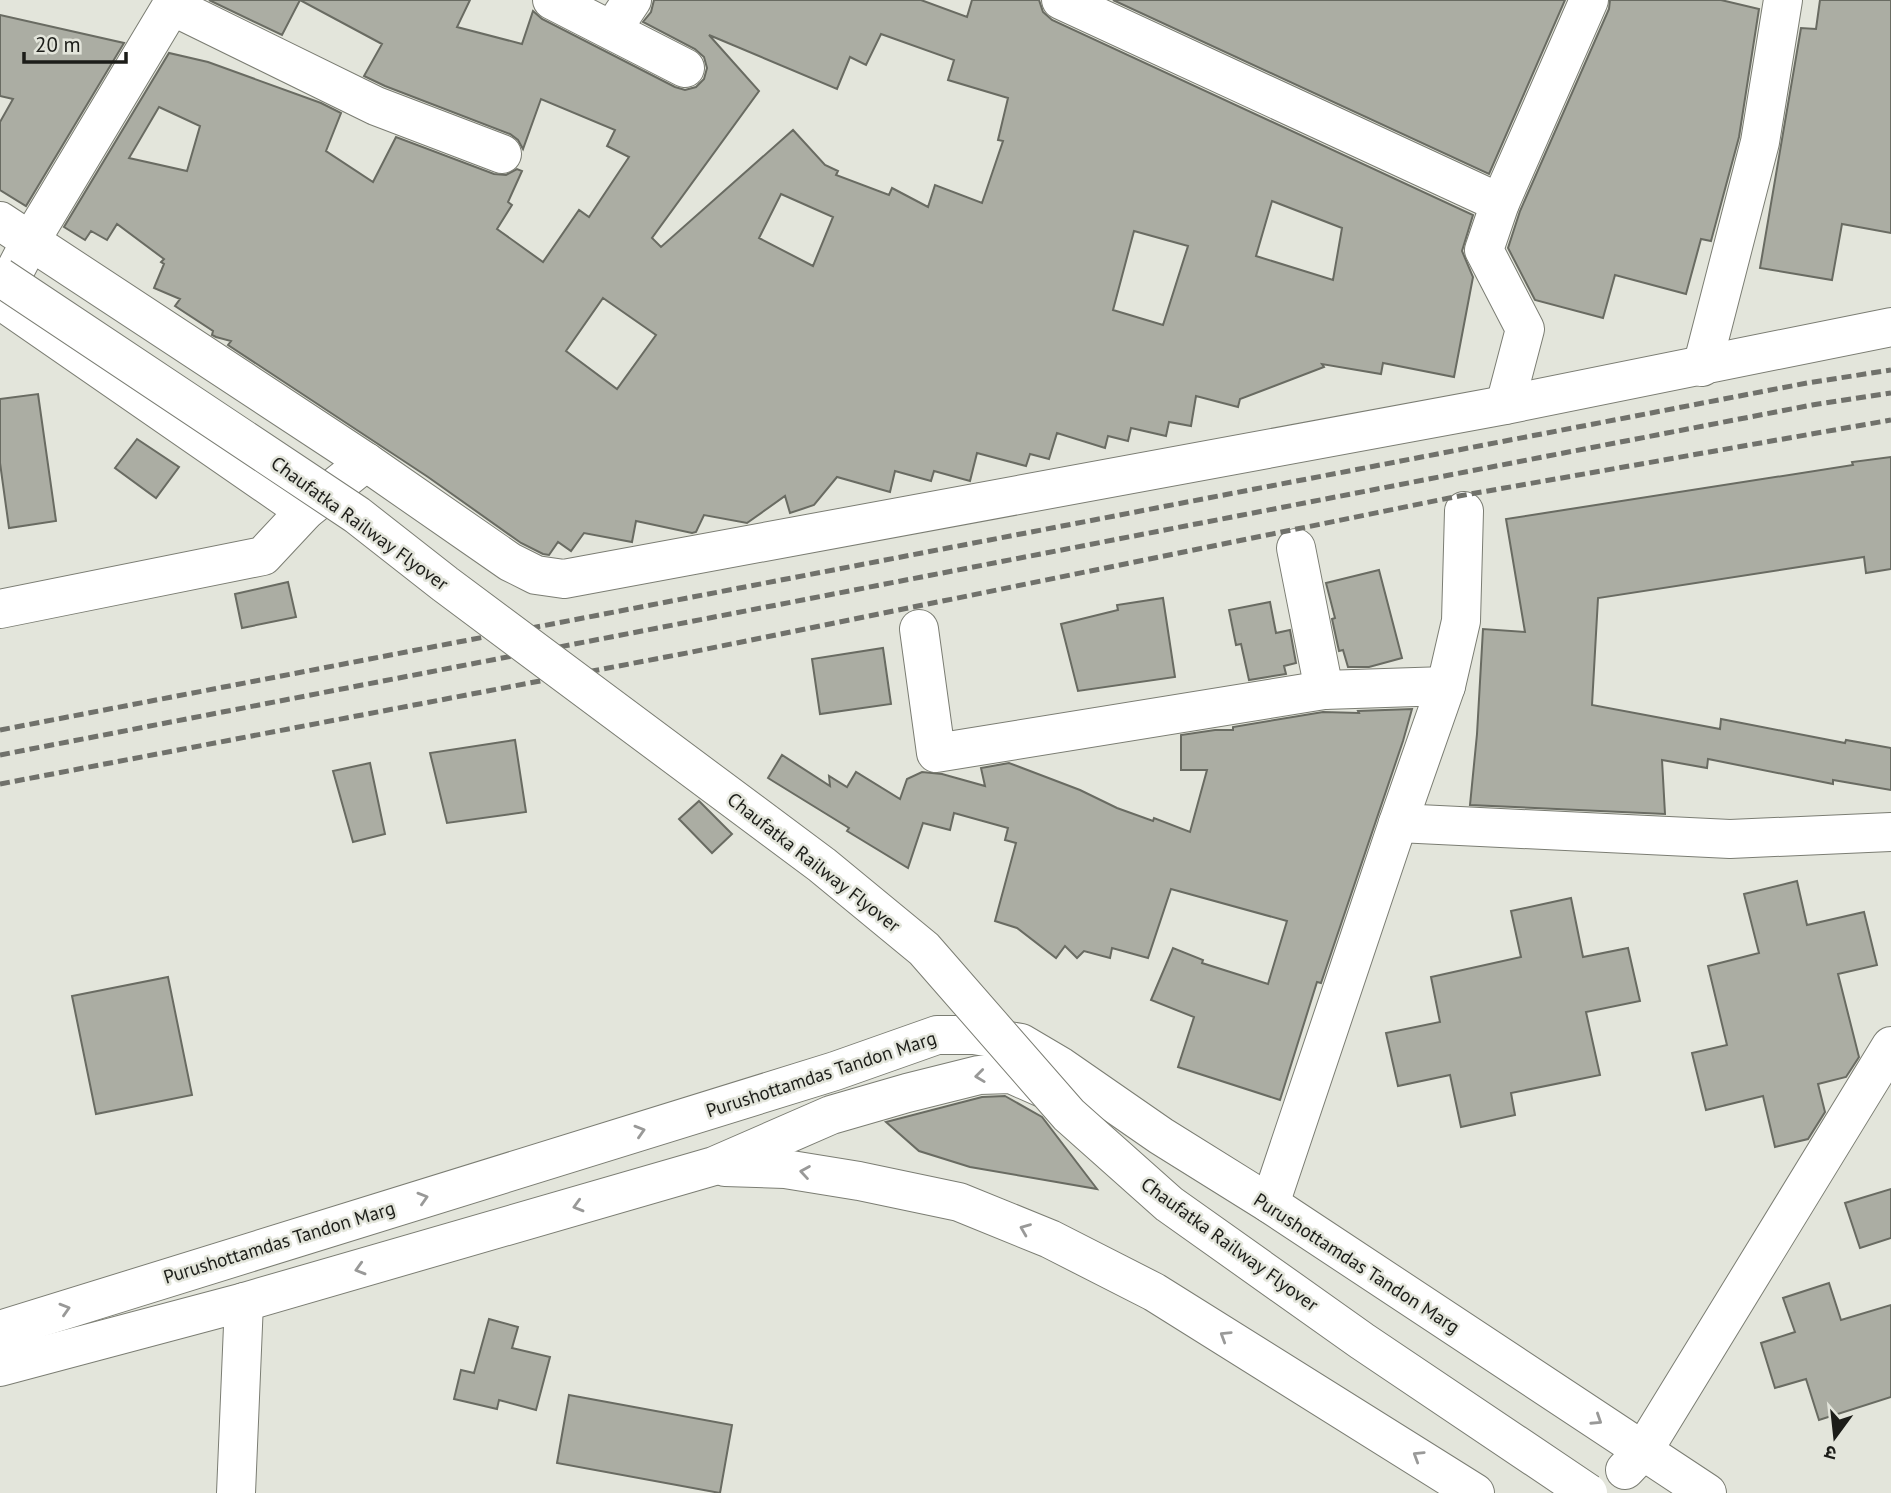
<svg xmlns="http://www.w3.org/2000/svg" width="1891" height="1493" font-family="'PT Sans','Noto Sans Devanagari',sans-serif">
  <rect width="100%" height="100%" fill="#e3e5db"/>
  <g fill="#abada3" stroke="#696b62" stroke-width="2" fill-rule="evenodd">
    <path d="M209,0H470L457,27L522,44L533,11L542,19L675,87L685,90L696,87L704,79L707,68L704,57L695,49L643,22L651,12L654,0H921L967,17L972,0H1039L1043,12L1052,20L1473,215L1462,251L1473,277L1454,377L1383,363L1381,374L1322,364L1324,367L1240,399L1238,407L1196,396L1191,426L1169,422L1166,436L1131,428L1128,441L1108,436L1105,448L1057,433L1049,459L1030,454L1026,466L977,453L970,481L934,471L931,481L895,471L890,492L837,477L814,505L790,513L785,496L747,523L704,515L696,532L692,533L636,521L632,542L584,533L571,551L558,542L549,555L543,554L521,543L428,477L228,345L231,341L216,337L212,335L213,331L175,306L180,299L154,288L164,264L161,262L164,259L117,224L107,240L91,231L85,240L64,227L169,53L208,62L321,103L341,113L326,151L373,182L396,137L494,174L506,175L517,169L522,171L508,202L512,205L497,229L543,262L579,210L589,217L629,157L607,146L615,130L541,99L523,149L518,140L510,134L385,86L364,76L382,44L300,0L282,35ZM881,34L954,60L948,80L1008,98L998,140L1003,141L982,203L935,185L928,207L892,188L889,195L836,175L838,171L825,165L793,130L661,247L652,238L759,91L709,35L837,89L850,57L866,65ZM159,107L200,126L187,171L129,158ZM781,194L833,217L813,266L759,238ZM1272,201L1342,228L1333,280L1256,256ZM1134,231L1188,246L1163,325L1113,310ZM603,298L656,335L617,389L566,351Z"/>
    <path d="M1113,0H1565L1489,174Z"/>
    <path d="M1610,0H1721L1759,9L1739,137L1711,241L1701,239L1686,294L1615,275L1603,318L1535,300L1508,248L1520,211L1609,9Z"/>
    <path d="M1820,0H1891V233L1842,224L1832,280L1760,268L1801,28L1816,29Z"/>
    <path d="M0,15L124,43L26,206L0,190V122L13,99L0,96Z"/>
    <path d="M38,394L56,521L9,528L0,463V399Z"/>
    <path d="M137,439L179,467L156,498L115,468Z"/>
    <path d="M1891,457V569L1866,573L1864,557L1598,598L1592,705L1720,729L1721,719L1845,743L1846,740L1891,748V790L1833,780V784L1708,759L1707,768L1662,760L1665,814L1470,805L1477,734L1483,629L1525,632L1506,519L1853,465L1852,462Z"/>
    <path d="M1379,570L1402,658L1369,667H1348L1343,650L1339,651L1332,619L1335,618L1326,583Z"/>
    <path d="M288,582L296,617L242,628L235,594Z"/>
    <path d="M1163,598L1175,677L1078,691L1061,624L1118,610L1117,605Z"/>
    <path d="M1270,602L1276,633L1290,630L1296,663L1284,666L1286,674L1249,680L1241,644L1236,645L1229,610Z"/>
    <path d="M883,648L891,704L820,714L812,659Z"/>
    <path d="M1412,709L1403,741L1321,983L1317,982L1280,1100L1178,1067L1194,1017L1151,1000L1173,948L1203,960L1202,963L1268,984L1287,921L1171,889L1148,958L1112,948L1110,958L1084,951L1077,958L1065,946L1056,958L1017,928L995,921L1016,843L1005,840L1008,828L954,813L950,830L923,823L908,868L847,831L849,828L768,778L782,755L830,786L829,776L847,787L856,772L900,799L907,779L922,772L942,774L985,786L981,768L1009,763L1080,790L1117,808L1153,821L1154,818L1190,832L1207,770H1181V735L1215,730H1233V727L1323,712L1359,713L1358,711Z"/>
    <path d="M515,740L526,812L447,823L430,753Z"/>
    <path d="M370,763L385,834L353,842L333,771Z"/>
    <path d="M699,801L732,834L712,853L679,819Z"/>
    <path d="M1797,881L1807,925L1864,912L1877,965L1838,974L1859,1057L1846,1077L1818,1084L1825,1112L1808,1139L1775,1147L1763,1096L1706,1110L1692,1053L1727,1045L1708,966L1759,953L1744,894Z"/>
    <path d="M1571,898L1583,957L1628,948L1640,1001L1586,1012L1600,1075L1511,1093L1515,1115L1461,1127L1450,1075L1398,1086L1386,1033L1440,1022L1431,977L1521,957L1511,911Z"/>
    <path d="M168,977L192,1095L96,1114L72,996Z"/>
    <path d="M1005,1096L1042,1117L1097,1189L970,1167L919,1151L886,1122L982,1097Z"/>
    <path d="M1891,1189V1238L1860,1248L1845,1203Z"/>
    <path d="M1829,1283L1841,1320L1891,1305V1397L1819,1420L1806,1379L1775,1388L1761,1343L1795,1332L1783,1298Z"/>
    <path d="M489,1319L518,1327L512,1348L550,1357L536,1410L499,1400L497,1409L454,1399L461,1370L474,1373Z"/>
    <path d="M569,1395L732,1425L720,1493L557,1463Z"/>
  </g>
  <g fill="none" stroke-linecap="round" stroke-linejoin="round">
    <g stroke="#7b7d73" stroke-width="40">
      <g id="minor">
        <path d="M552,0L685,68"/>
        <path d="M1061,0L1500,203"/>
        <path d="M172,6L376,106L502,154"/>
        <path d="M612,30L632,0"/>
        <path d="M0,221L366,462L510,562L536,575L564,579L1505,405L1891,327"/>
        <path d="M0,299L31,240L175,0"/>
        <path d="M0,300L305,511"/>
        <path d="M1702,367L1760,142L1783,0"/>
        <path d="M1505,405L1525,329L1484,250L1500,203L1589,0"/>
        <path d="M1296,548L1324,690"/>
        <path d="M0,609L263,556L305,511L366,462"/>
        <path d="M919,629L936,753L1324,690L1446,686L1398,823L1270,1204"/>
        <path d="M1446,686L1461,621L1464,511"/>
        <path d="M1398,823L1730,839L1891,832"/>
        <path d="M1625,1470L1643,1451L1891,1046"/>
        <path d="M236,1493L244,1302"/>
      </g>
    </g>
    <g stroke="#7b7d73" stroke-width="40">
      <g id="major">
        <path d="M725,1167L785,1169L859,1181L959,1202L1050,1239L1154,1292L1475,1493"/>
        <path d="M0,1330L835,1071L937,1035H974L1021,1043L1060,1066L1161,1136L1270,1204L1707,1493"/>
        <path d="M0,1367L244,1302L714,1166L831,1115L907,1093L979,1075L1011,1074L1056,1094"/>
      </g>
    </g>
    <use href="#minor" stroke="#fff" stroke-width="38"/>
    <use href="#major" stroke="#fff" stroke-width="38"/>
    <g stroke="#70716b" stroke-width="5" stroke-dasharray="10 5" stroke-linecap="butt">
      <path d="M0,730L1807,383L1891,370"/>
      <path d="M0,755L1812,405L1891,393"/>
      <path d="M0,784L692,652L1459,496L1891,420"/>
    </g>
    <g stroke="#7b7d73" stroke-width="40" stroke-linecap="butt">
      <path id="major-bridge" d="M0,277L357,515L445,584L822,865L924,949L1069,1115L1169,1204L1362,1341L1588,1493"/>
    </g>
    <use href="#major-bridge" stroke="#fff" stroke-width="38"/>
  </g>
  <defs><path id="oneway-chevron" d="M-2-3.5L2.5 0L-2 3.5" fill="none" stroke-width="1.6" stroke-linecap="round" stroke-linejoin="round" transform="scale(1.75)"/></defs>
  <g stroke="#999998">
    <use href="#oneway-chevron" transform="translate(980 1076) rotate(173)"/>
    <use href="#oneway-chevron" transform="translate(640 1131) rotate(-17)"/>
    <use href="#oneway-chevron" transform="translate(805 1172) rotate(-171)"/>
    <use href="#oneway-chevron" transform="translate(423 1198) rotate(-17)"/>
    <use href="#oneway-chevron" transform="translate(578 1206) rotate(164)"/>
    <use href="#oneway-chevron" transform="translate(1025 1229) rotate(-158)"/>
    <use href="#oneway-chevron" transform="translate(360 1269) rotate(164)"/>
    <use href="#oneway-chevron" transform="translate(65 1309) rotate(-17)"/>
    <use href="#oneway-chevron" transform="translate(1225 1336) rotate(-148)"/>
    <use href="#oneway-chevron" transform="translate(1597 1420) rotate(33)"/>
    <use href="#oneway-chevron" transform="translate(1418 1456) rotate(-148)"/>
  </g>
  <g text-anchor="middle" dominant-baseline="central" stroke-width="5" stroke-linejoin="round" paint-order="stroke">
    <g font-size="19" fill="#1c1d19" stroke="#e3e5db">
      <text transform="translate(360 523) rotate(36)">Chaufatka Railway Flyover</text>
      <text transform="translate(814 862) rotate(38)">Chaufatka Railway Flyover</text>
      <text transform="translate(821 1074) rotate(-18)">Purushottamdas Tandon Marg</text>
      <text transform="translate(279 1242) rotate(-17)">Purushottamdas Tandon Marg</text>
      <text transform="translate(1230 1244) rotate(36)">Chaufatka Railway Flyover</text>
      <text transform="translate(1357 1263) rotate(33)">Purushottamdas Tandon Marg</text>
    </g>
  </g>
  <g transform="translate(1835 1437) rotate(195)" stroke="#e3e5db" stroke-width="5" paint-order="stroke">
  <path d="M0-5L12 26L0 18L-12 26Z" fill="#1c1d19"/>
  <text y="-10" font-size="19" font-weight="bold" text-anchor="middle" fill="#1c1d19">उ</text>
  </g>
  <path d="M24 52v10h102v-10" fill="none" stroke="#1c1d19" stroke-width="3.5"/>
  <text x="35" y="52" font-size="21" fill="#1c1d19" stroke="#e3e5db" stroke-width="5" paint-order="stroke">20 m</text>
</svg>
